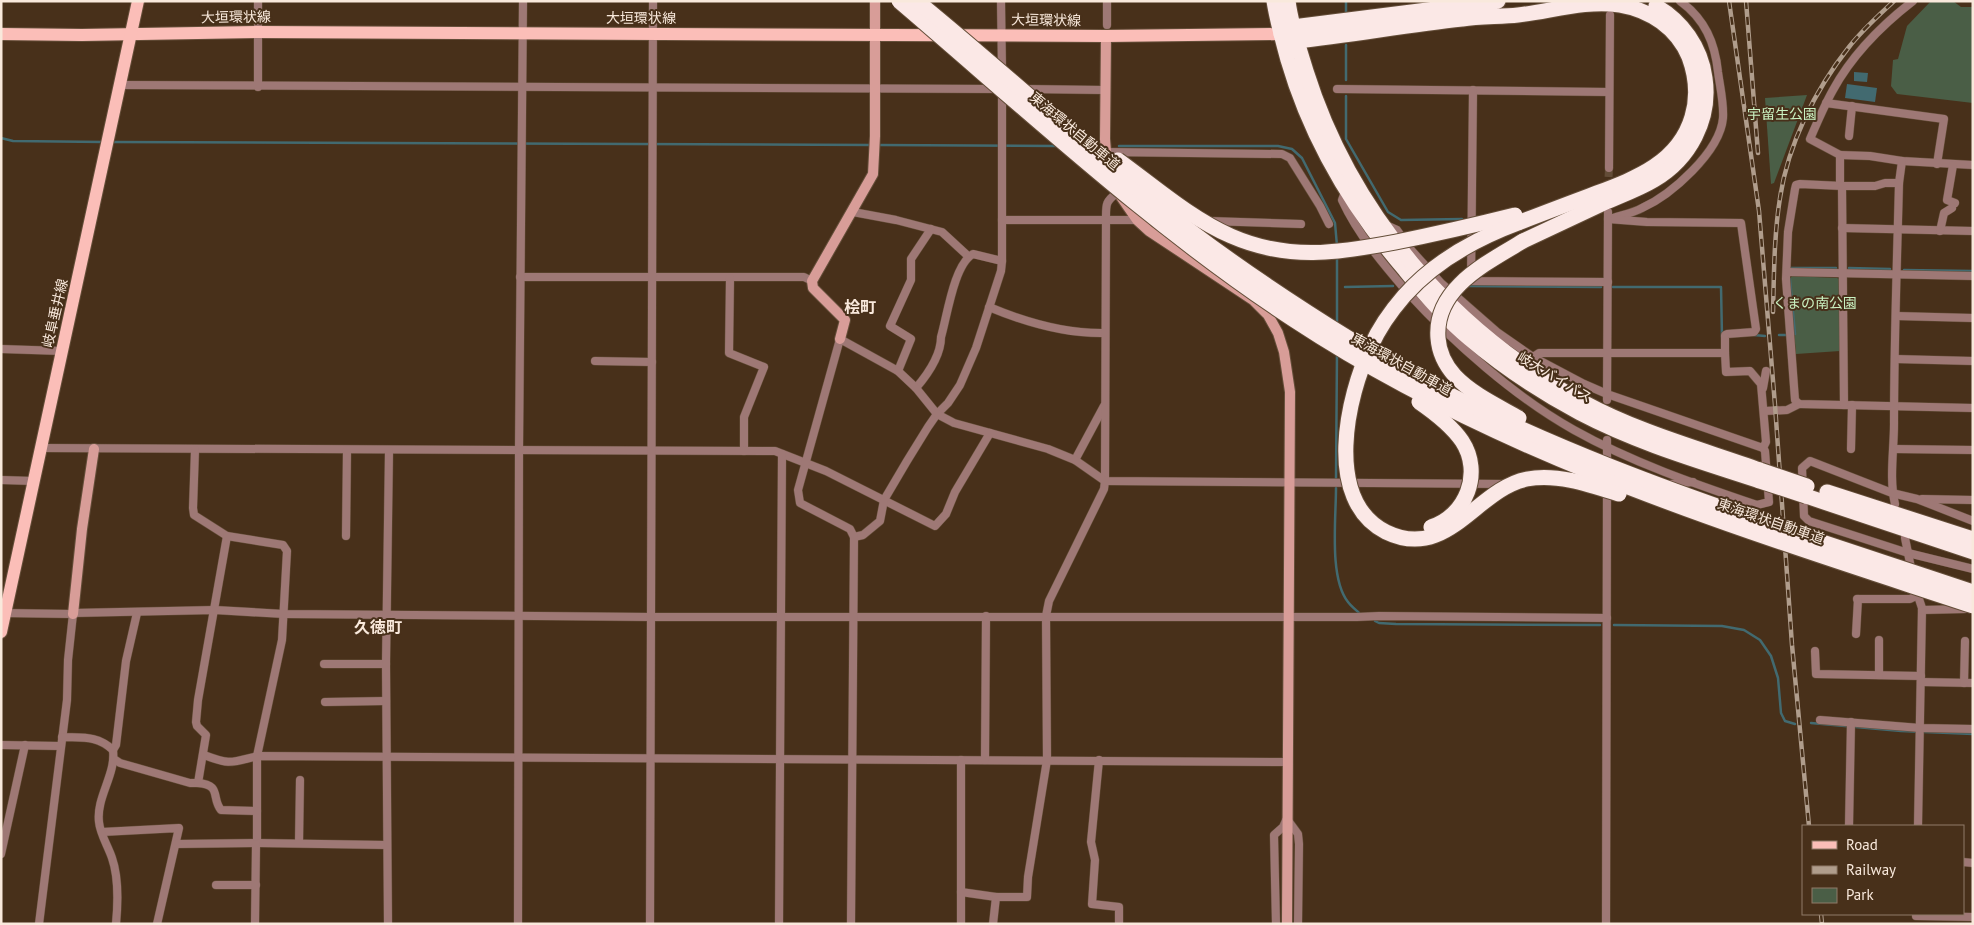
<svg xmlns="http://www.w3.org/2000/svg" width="1974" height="925" font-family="'PT Sans','Noto Sans JP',sans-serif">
  <rect width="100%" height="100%" fill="#48301a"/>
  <g fill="#4a5e46">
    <path d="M1931,1H1953L1961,7H1973V103L1897,94L1891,86L1893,60L1898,59L1907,26Z"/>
    <path d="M1807,95L1774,183L1771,184L1765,98Z"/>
    <path d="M1792,276L1837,278L1839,279L1840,351L1796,354L1789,280Z"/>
  </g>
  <g fill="#426a70">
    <path d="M1854,72L1868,73L1867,82L1854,81Z"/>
    <path d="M1847,84L1877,88L1875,102L1845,98Z"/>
  </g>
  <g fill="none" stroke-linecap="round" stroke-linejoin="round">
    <g stroke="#426a70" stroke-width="2.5">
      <path d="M1346,15V1"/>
      <path d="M1346,80V45"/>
      <path d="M1346,96V139L1388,212L1401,220L1462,219"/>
      <path d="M1,138L13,141L103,142"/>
      <path d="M111,142L873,145"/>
      <path d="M878,145L1058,146"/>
      <path d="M1119,146H1278L1292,149L1302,158L1335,223L1337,246"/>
      <path d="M1337,257V324"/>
      <path d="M1791,268H1836"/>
      <path d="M1849,268L1890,269"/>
      <path d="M1904,270L1973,271"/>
      <path d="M1790,279L1795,334"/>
      <path d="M1467,286L1601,287"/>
      <path d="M1345,287L1393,286"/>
      <path d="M1613,287H1721L1722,337"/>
      <path d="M1754,335L1765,336"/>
      <path d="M1779,335H1787"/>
      <path d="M1336,478L1337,352"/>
      <path d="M1336,488C1336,519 1329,578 1348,602C1351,606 1356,610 1359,613"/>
      <path d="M1375,621L1379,623L1396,624L1600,625"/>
      <path d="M1614,625L1722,626L1744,630L1760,640L1771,656L1778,678L1781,713L1785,721L1795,724"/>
      <path d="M1811,723L1901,731L1973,734"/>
    </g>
    <path stroke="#634c37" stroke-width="8" stroke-dasharray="8 4" stroke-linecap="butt" d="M1608,189L1609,168"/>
    <g stroke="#644e39" stroke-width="9">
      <g id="street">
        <path d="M1001,1L1002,71"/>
        <path d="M1107,25V1"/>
        <path d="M120,85L998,89"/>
        <path d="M258,87V1"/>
        <path d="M1025,89L1104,90"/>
        <path d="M1337,89L1609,92"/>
        <path d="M1473,90L1471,281L1608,282"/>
        <path d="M1826,103L1944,119L1937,164"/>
        <path d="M1849,136L1852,106"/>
        <path d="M1106,152L1282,154L1290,158L1320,206L1329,224"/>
        <path d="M1840,155L1870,156L1902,161L1973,165"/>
        <path d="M1953,165L1947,200L1955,203"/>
        <path d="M1609,168L1610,15"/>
        <path d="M1840,185V155L1810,139C1817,123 1824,106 1833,90C1852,55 1882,25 1913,1"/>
        <path d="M1842,186L1800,184L1796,185L1795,189L1788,232L1786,279L1795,400L1799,404L1973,408"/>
        <path d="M1346,189L1342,200C1358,235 1384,265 1408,293C1454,343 1515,397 1574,430C1631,462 1695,484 1757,505L1769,502L1765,451L1763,448L1607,394L1584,384L1533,357L1497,332L1441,283L1412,251L1397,230L1386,225"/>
        <path d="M853,212L896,220L942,232L968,256"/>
        <path d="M1613,218C1622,215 1633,213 1642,208C1671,195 1720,152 1723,118C1724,103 1720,87 1718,72C1715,43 1705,19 1680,1"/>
        <path d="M1002,220H1155"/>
        <path d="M1209,221L1301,224"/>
        <path d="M1842,228L1973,231"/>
        <path d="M1940,231L1944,213L1952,208"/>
        <path d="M1787,272L1973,276"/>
        <path d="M520,277H804L812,281"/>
        <path d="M730,278L729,353L764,367L744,417V451"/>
        <path d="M989,307C1025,322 1065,334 1105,333"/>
        <path d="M1896,316L1973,318"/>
        <path d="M1,349L62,351"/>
        <path d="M1725,353L1726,372L1750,371L1761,384L1766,442L1763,448"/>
        <path d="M1533,357L1539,353H1725V335L1727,334L1754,332L1756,329L1741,223L1647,222L1608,219"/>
        <path d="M1895,359L1973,361"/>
        <path d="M595,361L652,362"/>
        <path d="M898,371L911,339L890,326L911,280V259L931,229"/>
        <path d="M916,388C928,374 941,356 941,337C947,317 954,264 973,254L1002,261"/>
        <path d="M1763,388L1766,371"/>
        <path d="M1607,400L1608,212"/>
        <path d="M1844,405L1842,186H1875L1885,183H1899"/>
        <path d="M1764,411L1787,410L1799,404"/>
        <path d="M1607,440V467"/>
        <path d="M42,448L775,451L826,471L935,526L946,514L955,492L990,433"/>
        <path d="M1851,449L1852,405"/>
        <path d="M1894,449L1973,450"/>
        <path d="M195,450L193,508L194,515L227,536L283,545L287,551L282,640L257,756V843"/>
        <path d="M1075,460L1104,406"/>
        <path d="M1,480L34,481"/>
        <path d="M1670,484L1693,482"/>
        <path d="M1922,499L1973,500"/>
        <path d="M1895,504C1889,479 1894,450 1894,424C1894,343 1897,263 1899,183L1902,161"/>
        <path d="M1973,521L1917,499L1892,493L1810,461L1802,468L1804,516L1809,521L1908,553L1973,569"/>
        <path d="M346,536L347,450"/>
        <path d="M854,537L863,535L880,521L884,500L907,461L928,427L937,414L948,403L960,385L976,348L1001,271L1002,261V90"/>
        <path d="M1905,538L1912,573"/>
        <path d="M1915,587L1922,608L1918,826"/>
        <path d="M1857,599H1910L1918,595"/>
        <path d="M1922,610L1965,609"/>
        <path d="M2,613L73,614L68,660L67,700L39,924"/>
        <path d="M73,613L215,610L284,614L651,617H1357L1379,616L1607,618"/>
        <path d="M1856,634L1858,599"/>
        <path d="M1815,651L1816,674L1921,676"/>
        <path d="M324,664H386"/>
        <path d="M1879,675V640"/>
        <path d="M1921,682L1973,683"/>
        <path d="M1964,683L1965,641"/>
        <path d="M325,702L386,701"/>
        <path d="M1820,720L1920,728L1973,729"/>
        <path d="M62,737C82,738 97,735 113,750"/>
        <path d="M1,745L60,746"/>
        <path d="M204,755C230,765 230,763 257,756L1288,762"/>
        <path d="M114,759L120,763L190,783H198L206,735L197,726L196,722L198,700L227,536"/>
        <path d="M985,760L986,616"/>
        <path d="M1099,760L1091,842L1095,860L1092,904L1119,907V924"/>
        <path d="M198,783C222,785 211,798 221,810L257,811"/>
        <path d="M1287,819L1298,834L1299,844L1298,924"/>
        <path d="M1849,826L1851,722"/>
        <path d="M102,832L179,828L157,924"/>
        <path d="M299,843L300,780"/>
        <path d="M176,844L257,843L387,845"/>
        <path d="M1,854L25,745"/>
        <path d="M1963,862L1973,863"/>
        <path d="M216,885H256"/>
        <path d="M961,892L996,897L993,924"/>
        <path d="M996,897H1027L1028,877L1047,760L1046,616L1049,601L1104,489L1105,481L1106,220C1106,204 1105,202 1118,192"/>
        <path d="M1916,916L1973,917"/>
        <path d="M116,924C118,903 119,878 112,858C108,846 100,834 99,822C96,797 116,775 113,750L116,745L126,661L137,613"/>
        <path d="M255,924L256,844"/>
        <path d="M388,924L386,664L389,451"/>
        <path d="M518,924L519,450L523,1"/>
        <path d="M650,924L653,1"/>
        <path d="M779,924L782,454"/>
        <path d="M851,924L854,537L850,529L800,503L798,490L840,339L898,371L916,388L937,414L954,423L1048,449L1075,460L1105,481L1506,484"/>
        <path d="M961,924V760"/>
        <path d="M1276,924L1274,835L1283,827L1287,818"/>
        <path d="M1606,924L1607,488"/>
      </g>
    </g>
    <g stroke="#644e39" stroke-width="12">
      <g id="secondary">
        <path d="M1106,36L1105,139L1107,164"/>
        <path d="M1119,194L1137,220L1149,231L1253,300L1268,315L1278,333L1284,352L1290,392L1287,924"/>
        <path d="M840,339L845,320L813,288L812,281L873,174L875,136V1"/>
        <path d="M73,614L82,529L94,449"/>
      </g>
    </g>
    <g stroke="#644e39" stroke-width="14">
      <g id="primary">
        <path d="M1,34L82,35L258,32L1106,36L1281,34"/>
        <path d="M1,632L138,1"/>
      </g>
    </g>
    <g stroke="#644e39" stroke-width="17">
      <g id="highway">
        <path d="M1274,1C1277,21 1283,41 1288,60C1311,139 1352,208 1405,270C1425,295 1446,319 1470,339C1503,367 1541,392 1580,413C1637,443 1699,461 1760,481"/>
        <path d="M1288,1C1291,25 1299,48 1306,71C1351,214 1452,331 1583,402C1638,432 1701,449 1760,470"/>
        <path d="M1498,1L1293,27L1281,34L1296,41C1352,35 1406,25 1462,19C1480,16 1500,17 1518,15C1552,11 1586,0 1620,5C1650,10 1677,28 1689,57C1696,76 1698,97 1692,117C1678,165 1631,180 1589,196C1565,205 1541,214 1518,223"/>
        <path d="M1523,241C1551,228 1578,215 1606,202C1622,195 1639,189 1654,180C1690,159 1711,119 1705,78C1701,47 1682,21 1656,6"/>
        <path d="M1827,492L1973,539"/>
        <path d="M1806,496L1973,552"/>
      </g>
    </g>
    <use href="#street" stroke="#9e7875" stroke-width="8"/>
    <use href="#secondary" stroke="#d89d98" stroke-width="10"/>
    <use href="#primary" stroke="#fbbeb8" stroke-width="12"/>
    <use href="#highway" stroke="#fbe8e6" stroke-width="15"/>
    <g stroke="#b09d8c" stroke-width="4.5">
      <g id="rail">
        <path d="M1729,1L1759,211L1775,405L1792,645L1809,826"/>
        <path d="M1746,1L1758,153"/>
        <path d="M1773,312C1774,274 1774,235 1780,198C1788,144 1815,90 1849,47C1862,30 1878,16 1894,1"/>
        <path d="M1821,914L1822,924"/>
      </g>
    </g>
    <use href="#rail" stroke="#48301a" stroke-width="2.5" stroke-dasharray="8" stroke-linecap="butt"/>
    <g stroke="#644e39" stroke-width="17" stroke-linecap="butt">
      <g id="highway-bridge">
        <path d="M899,1C1028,111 1152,227 1294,320C1502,457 1738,528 1973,606"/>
        <path d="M917,1C998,67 1075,138 1156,204C1218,254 1285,299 1353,341C1544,458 1762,521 1973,592"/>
        <path d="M1118,160C1154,186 1190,218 1231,236C1288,261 1338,253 1396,242C1436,234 1475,225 1515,215"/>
        <path d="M1518,223C1475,239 1435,261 1404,296C1391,311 1379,328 1371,346C1347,396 1323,500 1386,532C1448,562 1476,489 1527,479C1557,473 1591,485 1619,494"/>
        <path d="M1419,402C1435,413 1451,425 1462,441C1483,473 1466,516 1431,527"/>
        <path d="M1519,418C1498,406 1472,394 1455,376C1446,366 1439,352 1438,338C1434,288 1487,263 1523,241"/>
        <path d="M1760,470L1807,486"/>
        <path d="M1760,481L1806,496"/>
      </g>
    </g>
    <use href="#highway-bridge" stroke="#fbe8e6" stroke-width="15"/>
  </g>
  <g text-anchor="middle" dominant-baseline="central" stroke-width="4" stroke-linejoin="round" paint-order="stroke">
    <g font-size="14" fill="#f9e9dc" stroke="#48301a">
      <text transform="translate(236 17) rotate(-1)">大垣環状線</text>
      <text x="641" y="18">大垣環状線</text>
      <text transform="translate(1046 20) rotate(1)">大垣環状線</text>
      <text transform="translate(1075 131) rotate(40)">東海環状自動車道</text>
      <text transform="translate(55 313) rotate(-77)">岐阜垂井線</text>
      <text transform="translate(1402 364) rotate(29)">東海環状自動車道</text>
      <text transform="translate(1555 377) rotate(31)">岐大バイパス</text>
      <text transform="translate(1771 521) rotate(19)">東海環状自動車道</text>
    </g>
    <g font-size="14" fill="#caf1c1" stroke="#48301a">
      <text x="1782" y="114">宇留生公園</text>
      <text x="1815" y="303">くまの南公園</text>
    </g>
    <g font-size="16" font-weight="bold" fill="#f9e9dc" stroke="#48301a">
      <text x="860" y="307">桧町</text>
      <text x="378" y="627">久徳町</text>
    </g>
  </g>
  <rect width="1974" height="925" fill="none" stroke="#f9e9dc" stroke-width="5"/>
  <rect x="1802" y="825" width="162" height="90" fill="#48301a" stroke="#8f7a68"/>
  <rect x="1812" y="841" width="25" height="8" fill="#fbbeb8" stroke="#8f7a68"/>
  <text x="1846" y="850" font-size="15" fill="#f9e9dc">Road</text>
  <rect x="1812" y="866" width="25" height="8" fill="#b09d8c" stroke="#8f7a68"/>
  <text x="1846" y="875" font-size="15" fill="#f9e9dc">Railway</text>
  <rect x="1812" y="888" width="25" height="15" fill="#4a5e46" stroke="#8f7a68"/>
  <text x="1846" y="900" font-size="15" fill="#f9e9dc">Park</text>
</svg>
